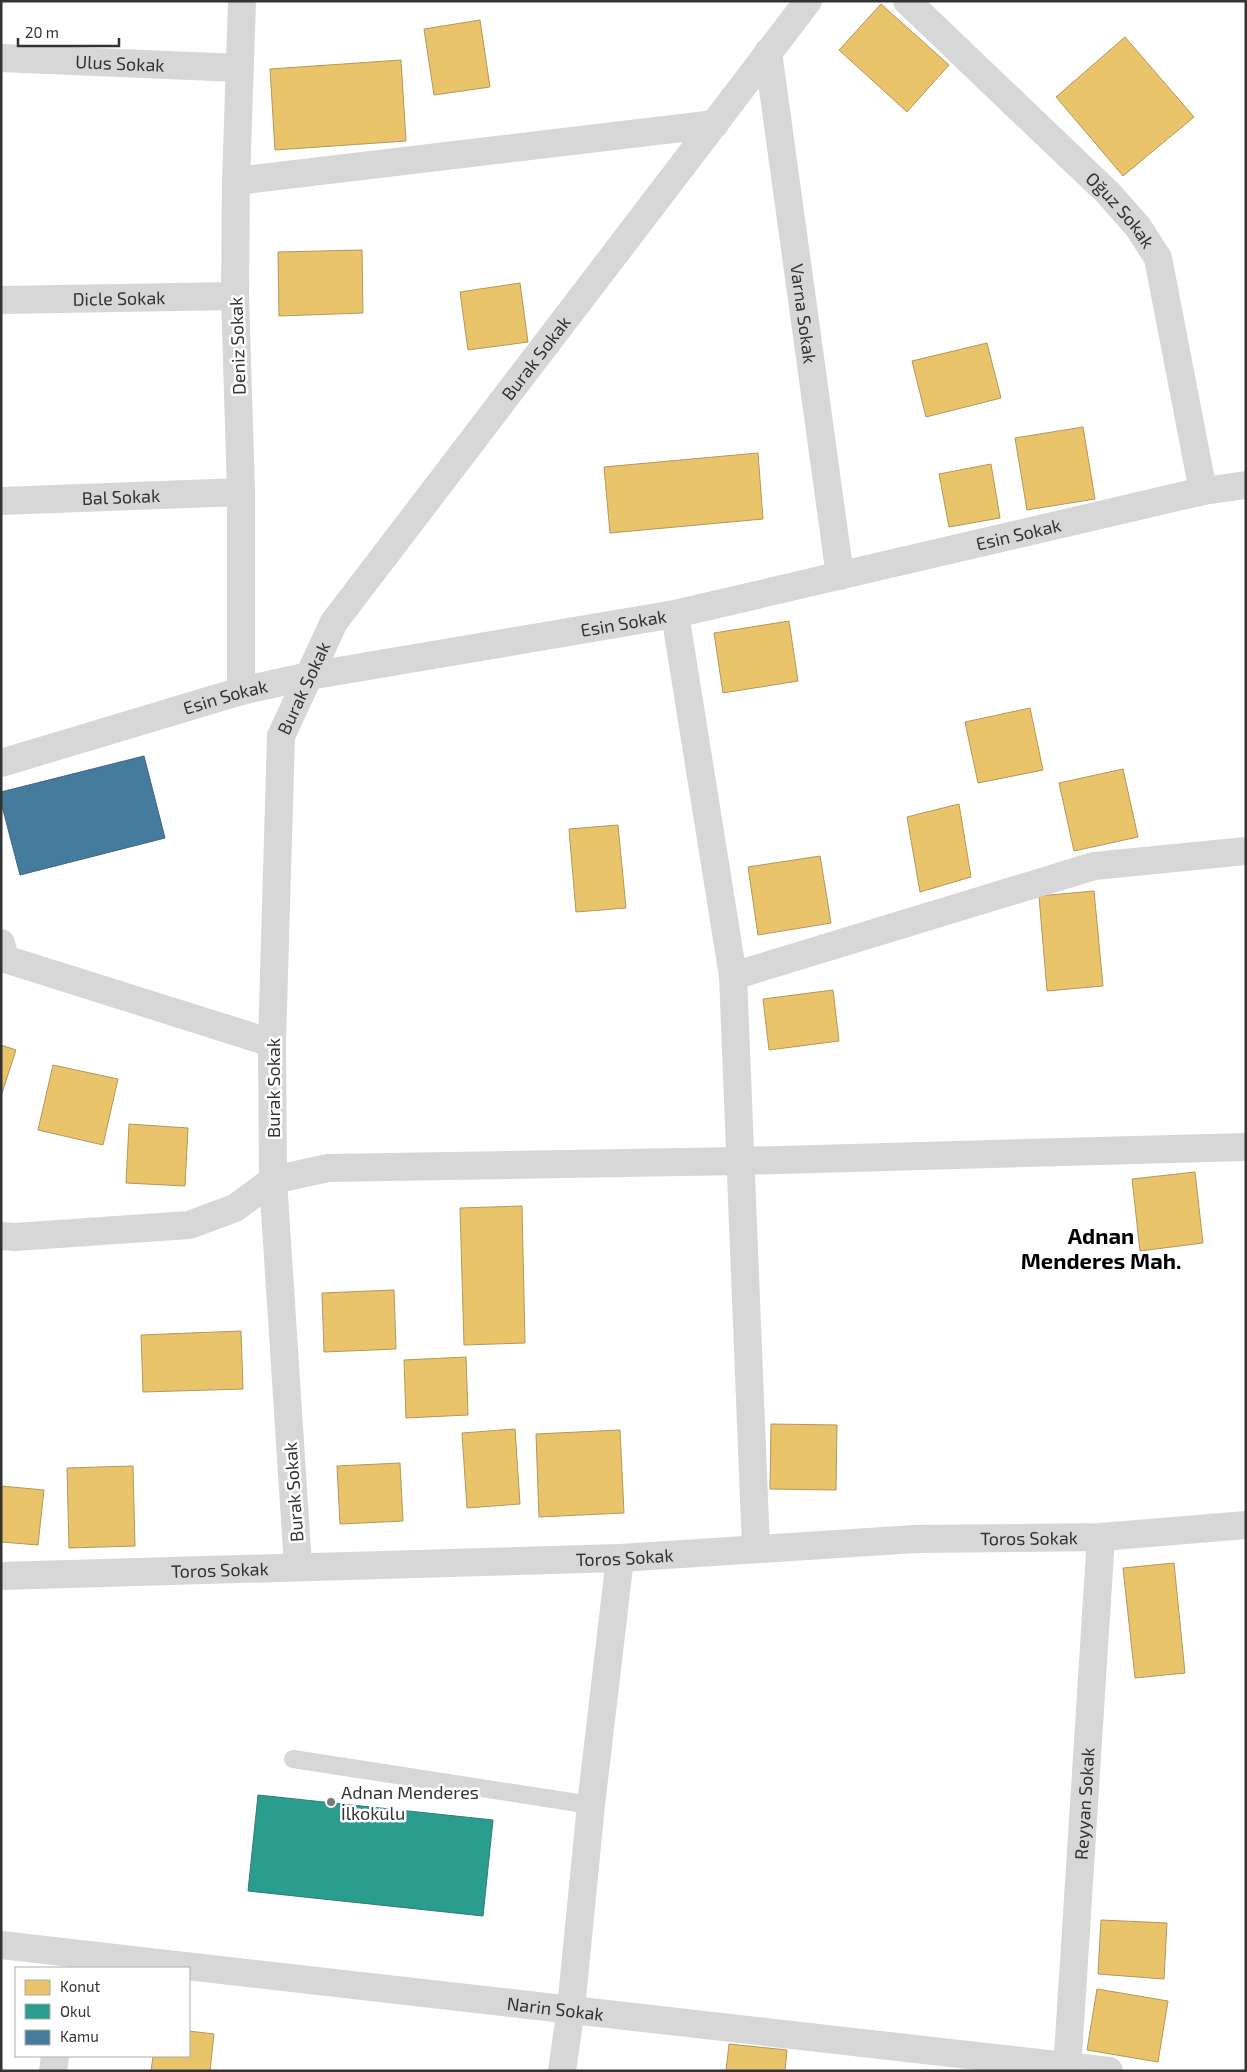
<svg xmlns="http://www.w3.org/2000/svg" width="1247" height="2072" font-family="'Exo 2',sans-serif">
  <rect width="100%" height="100%" fill="#fff"/>
  <g fill="#e9c46a" stroke="#b2985a">
    <path d="M881,4L949,65L907,112L839,50Z"/>
    <path d="M480,20L490,87L434,95L424,29Z"/>
    <path d="M1125,37L1194,117L1123,176L1056,97Z"/>
    <path d="M401,60L406,141L275,150L270,69Z"/>
    <path d="M362,250L363,313L279,316L278,252Z"/>
    <path d="M520,283L528,342L468,350L460,292Z"/>
    <path d="M987,343L1001,398L926,417L912,361Z"/>
    <path d="M1083,427L1095,499L1027,510L1015,438Z"/>
    <path d="M758,453L763,519L610,533L604,467Z"/>
    <path d="M991,464L1000,518L949,527L939,474Z"/>
    <path d="M789,621L798,681L723,693L714,633Z"/>
    <path d="M1030,708L1043,770L978,783L965,722Z"/>
    <path d="M1123,769L1138,837L1074,851L1059,783Z"/>
    <path d="M959,804L971,877L920,892L907,817Z"/>
    <path d="M618,825L626,908L576,912L569,829Z"/>
    <path d="M820,856L831,923L758,935L748,867Z"/>
    <path d="M1094,891L1103,986L1047,991L1039,896Z"/>
    <path d="M833,990L839,1041L769,1050L763,999Z"/>
    <path d="M1,1045L16,1050L1,1096Z"/>
    <path d="M53,1065L118,1079L103,1145L38,1130Z"/>
    <path d="M129,1124L188,1128L185,1186L126,1183Z"/>
    <path d="M1195,1172L1203,1243L1140,1251L1132,1179Z"/>
    <path d="M522,1206L525,1343L464,1345L460,1208Z"/>
    <path d="M394,1290L396,1349L324,1352L322,1293Z"/>
    <path d="M241,1331L243,1389L143,1392L141,1335Z"/>
    <path d="M466,1357L468,1415L406,1418L404,1360Z"/>
    <path d="M771,1424L837,1425L836,1490L770,1489Z"/>
    <path d="M515,1429L520,1504L467,1508L462,1433Z"/>
    <path d="M620,1430L624,1513L539,1517L536,1434Z"/>
    <path d="M400,1463L403,1521L340,1524L337,1466Z"/>
    <path d="M133,1466L135,1546L69,1548L67,1468Z"/>
    <path d="M1,1486L44,1490L38,1545L1,1542Z"/>
    <path d="M1174,1563L1185,1673L1135,1678L1123,1568Z"/>
    <path d="M1101,1920L1167,1923L1164,1979L1098,1974Z"/>
    <path d="M1097,1989L1168,2001L1158,2062L1087,2050Z"/>
    <path d="M189,2031L214,2034L210,2071H151L153,2056H189Z"/>
    <path d="M729,2044L787,2050L785,2071H726Z"/>
  </g>
  <path fill="#2a9d8f" stroke="#2d7d73" d="M258,1795L493,1820L483,1916L248,1891Z"/>
  <path fill="#457b9d" stroke="#40657d" d="M144,756L165,838L20,875L1,802V792Z"/>
  <g fill="none" stroke-linecap="round" stroke-linejoin="round">
    <path stroke="#d7d7d7" stroke-width="18" d="M293,1759L591,1805"/>
    <g stroke="#d7d7d7" stroke-width="28">
      <path id="s1" d="M907,1L1108,193L1138,227L1158,258L1203,491"/>
      <path id="s2" d="M768,52L840,576"/>
      <path id="s3" d="M1,58L239,68"/>
      <path d="M236,181L715,124"/>
      <path id="s4" d="M1,300L235,296"/>
      <path id="s5" d="M1,501L241,492"/>
      <path d="M675,614L733,976L756,1548"/>
      <path d="M241,691V492L235,296L236,181L242,1"/>
      <path id="s6" d="M1,763L241,691L309,676L675,614L1203,491L1246,485"/>
      <path d="M1,943L5,959L272,1043"/>
      <path d="M733,976L1094,866L1246,851"/>
      <path d="M1,1236L15,1237L189,1225L235,1208L273,1180L328,1168L740,1161L1246,1147"/>
      <path id="s7" d="M298,1566L273,1180L272,1043L281,736L334,622L808,1"/>
      <path id="s8" d="M1,1576L620,1558L915,1539L1101,1537L1246,1525"/>
      <path id="s9" d="M1,1945C371,1985 740,2032 1109,2071"/>
      <path d="M53,2071L55,2056"/>
      <path d="M562,2071L571,2008L591,1805L620,1558"/>
      <path id="s10" d="M1067,2071L1101,1537"/>
    </g>
  </g>
  <circle fill="#7a7a7a" stroke="#fff" stroke-width="2" cx="331" cy="1802" r="5"/>
  <g text-anchor="middle" dominant-baseline="central" stroke-width="5" stroke-linejoin="round" paint-order="stroke">
    <g font-size="18" fill="#333" stroke="#fff">
      <text stroke="none"><textPath href="#s3" startOffset="119">Ulus Sokak</textPath></text>
      <text stroke="none"><textPath href="#s1" startOffset="299">Oğuz Sokak</textPath></text>
      <text stroke="none"><textPath href="#s4" startOffset="118">Dicle Sokak</textPath></text>
      <text stroke="none"><textPath href="#s2" startOffset="264">Varna Sokak</textPath></text>
      <text transform="translate(237 346) rotate(-92)">Deniz Sokak</text>
      <text stroke="none"><textPath href="#s7" startOffset="1289">Burak Sokak</textPath></text>
      <text stroke="none"><textPath href="#s5" startOffset="120">Bal Sokak</textPath></text>
      <text stroke="none"><textPath href="#s6" startOffset="1044">Esin Sokak</textPath></text>
      <text stroke="none"><textPath href="#s6" startOffset="639">Esin Sokak</textPath></text>
      <text stroke="none"><textPath href="#s7" startOffset="884">Burak Sokak</textPath></text>
      <text stroke="none"><textPath href="#s6" startOffset="234">Esin Sokak</textPath></text>
      <text transform="translate(273 1088) rotate(-90)">Burak Sokak</text>
      <text transform="translate(293 1492) rotate(-94)">Burak Sokak</text>
      <text stroke="none"><textPath href="#s8" startOffset="1029">Toros Sokak</textPath></text>
      <text stroke="none"><textPath href="#s8" startOffset="624">Toros Sokak</textPath></text>
      <text stroke="none"><textPath href="#s8" startOffset="219">Toros Sokak</textPath></text>
      <text stroke="none"><textPath href="#s10" startOffset="268">Reyyan Sokak</textPath></text>
      <text stroke="none"><textPath href="#s9" startOffset="558">Narin Sokak</textPath></text>
    </g>
    <g font-size="18" fill="#333" stroke="#fff" text-anchor="start">
      <text x="341" y="1792">Adnan Menderes<tspan x="341" dy="21">İlkokulu</tspan></text>
    </g>
    <g font-size="22" font-weight="bold" fill="#000" stroke="#fff">
      <text x="1101" y="1235">Adnan<tspan x="1101" dy="25">Menderes Mah.</tspan></text>
    </g>
  </g>
  <rect width="1247" height="2072" fill="none" stroke="#333333" stroke-width="5"/>
  <rect x="15" y="1967" width="175" height="90" fill="#ffffff" stroke="#adadad"/>
  <rect x="25" y="1980" width="25" height="15" fill="#e9c46a" stroke="#adadad"/>
  <text x="60" y="1992" font-size="15" fill="#333333">Konut</text>
  <rect x="25" y="2004" width="25" height="15" fill="#2a9d8f" stroke="#adadad"/>
  <text x="60" y="2017" font-size="15" fill="#333333">Okul</text>
  <rect x="25" y="2030" width="25" height="15" fill="#457b9d" stroke="#adadad"/>
  <text x="60" y="2042" font-size="15" fill="#333333">Kamu</text>
  <path d="M18 38v8h101v-8" fill="none" stroke="#333333" stroke-width="2.5"/>
  <text x="25" y="38" font-size="15" fill="#333333" stroke="#ffffff" stroke-width="4" paint-order="stroke">20 m</text>
</svg>
